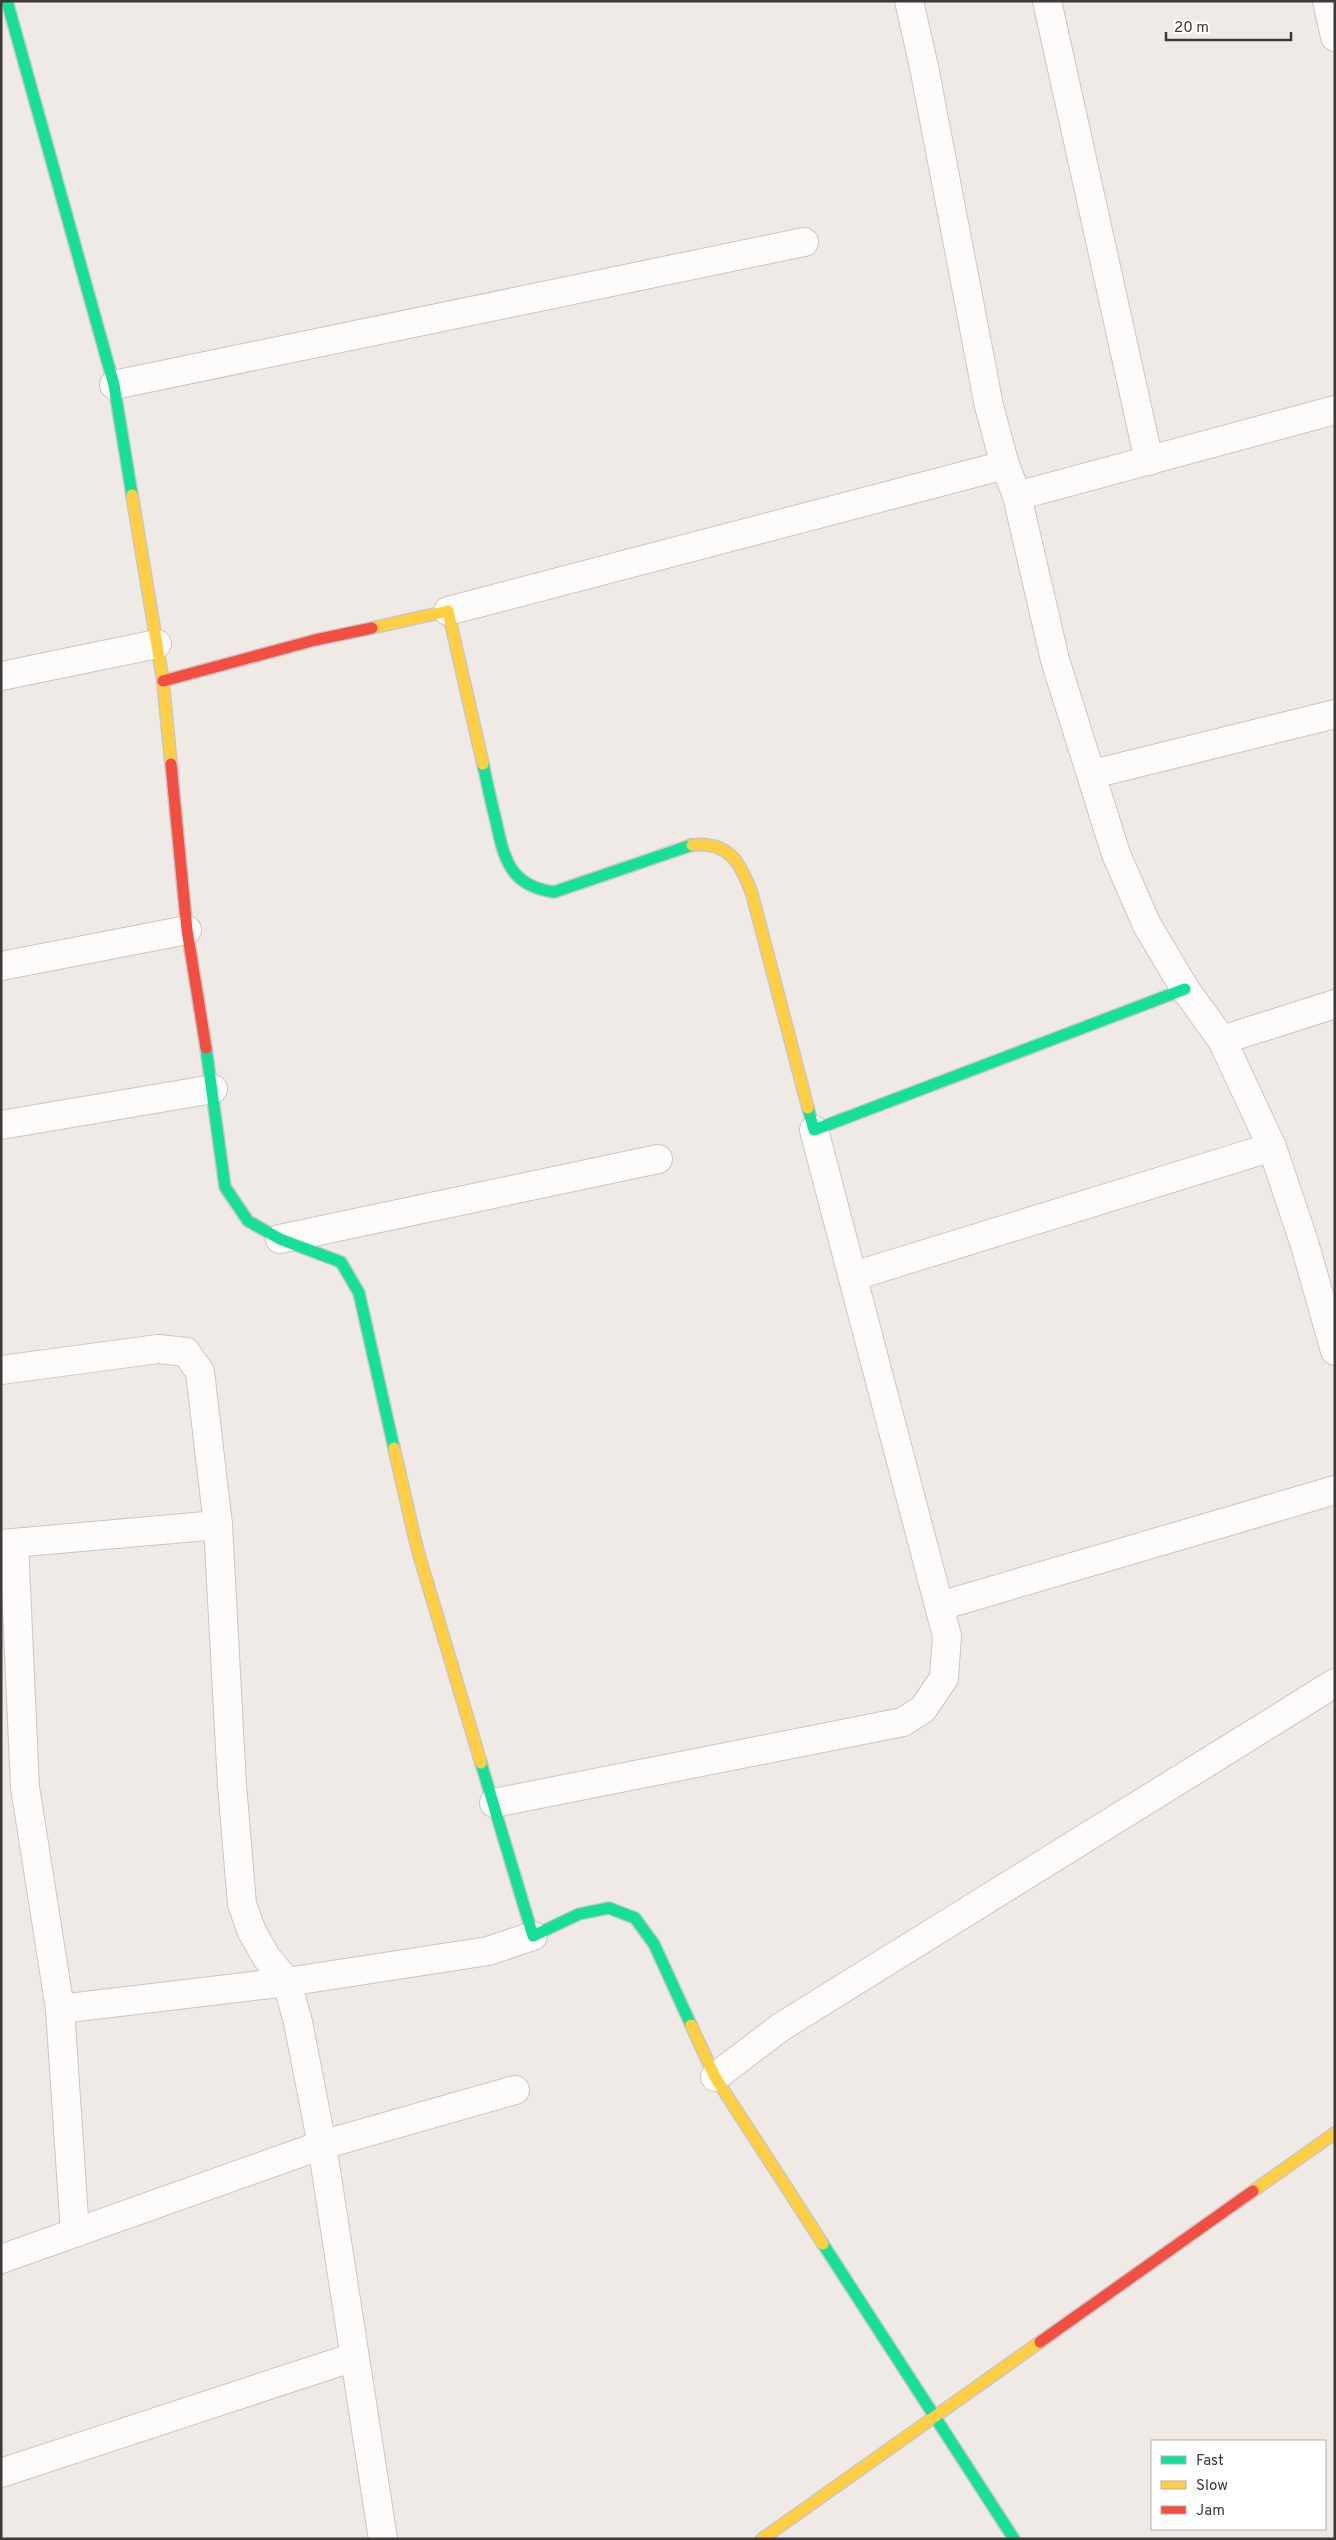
<svg xmlns="http://www.w3.org/2000/svg" width="1336" height="2540" font-family="Overpass,sans-serif">
  <rect width="100%" height="100%" fill="#efeae6"/>
  <g fill="none" stroke-linecap="round" stroke-linejoin="round">
    <g stroke="#cac6c3" stroke-width="30">
      <g id="street">
        <path d="M909,1L924,67L989,406L1005,465L1017,496L1055,660L1116,854L1147,925L1185,989L1222,1040L1272,1147L1304,1242L1335,1351"/>
        <path d="M1047,1L1149,461"/>
        <path d="M1327,1L1335,37"/>
        <path d="M114,385L804,242"/>
        <path d="M1017,496L1335,410"/>
        <path d="M448,611L1005,465"/>
        <path d="M1,676L157,644"/>
        <path d="M1093,774L1335,714"/>
        <path d="M1,966L187,930"/>
        <path d="M1222,1040L1335,1004"/>
        <path d="M1,1125L213,1089"/>
        <path d="M280,1239L658,1159"/>
        <path d="M854,1276L1272,1147"/>
        <path d="M1,1370L158,1349L186,1352L200,1372L218,1525L232,1785L242,1904L252,1932L267,1958L287,1982L298,2022L322,2145L383,2539"/>
        <path d="M14,1543L25,1787L60,2009L75,2233"/>
        <path d="M1,1544L218,1525"/>
        <path d="M940,1606L1335,1490"/>
        <path d="M494,1803L903,1722L923,1709L944,1678L947,1636L814,1130"/>
        <path d="M60,2009L287,1982L488,1951L533,1936"/>
        <path d="M715,2077L781,2027L1335,1683"/>
        <path d="M1,2259L322,2145L515,2090"/>
        <path d="M1,2473L354,2357"/>
      </g>
    </g>
    <g stroke="#cac6c3" stroke-width="14">
      <g id="fast">
        <path d="M7,1L114,385L132,495"/>
        <path d="M483,764C487,783 491,802 496,821C504,859 510,886 554,892L692,845"/>
        <path d="M206,1048L225,1187L248,1221L280,1239L341,1262L359,1293L394,1448"/>
        <path d="M808,1108L814,1130L1185,989"/>
        <path d="M481,1763L533,1936L579,1914L609,1908L635,1918L654,1944L691,2025"/>
        <path d="M823,2244L1014,2539"/>
      </g>
    </g>
    <g stroke="#cac6c3" stroke-width="14">
      <g id="slow">
        <path d="M132,495L163,681L171,764"/>
        <path d="M372,628L448,611L483,764"/>
        <path d="M692,845C730,841 741,864 752,894L808,1108"/>
        <path d="M394,1448L417,1548L481,1763"/>
        <path d="M691,2025L715,2077L823,2244"/>
        <path d="M1253,2191L1335,2133"/>
        <path d="M762,2539L1040,2342"/>
      </g>
    </g>
    <g stroke="#cac6c3" stroke-width="14">
      <g id="jam">
        <path d="M163,681L315,640L372,628"/>
        <path d="M171,764L187,930L206,1048"/>
        <path d="M1040,2342L1253,2191"/>
      </g>
    </g>
    <use href="#street" stroke="#fdfcfb" stroke-width="28"/>
    <use href="#fast" stroke="#16e098" stroke-width="11"/>
    <use href="#slow" stroke="#ffcf43" stroke-width="11"/>
    <use href="#jam" stroke="#f24e42" stroke-width="11"/>
  </g>
  <rect width="1336" height="2540" fill="none" stroke="#3c3936" stroke-width="5"/>
  <rect x="1151" y="2440" width="175" height="90" fill="#ffffff" stroke="#b1b0af"/>
  <rect x="1161" y="2456" width="25" height="8" fill="#16e098" stroke="#b1b0af"/>
  <text x="1196" y="2465" font-size="15" fill="#3c3936">Fast</text>
  <rect x="1161" y="2481" width="25" height="8" fill="#ffcf43" stroke="#b1b0af"/>
  <text x="1196" y="2490" font-size="15" fill="#3c3936">Slow</text>
  <rect x="1161" y="2506" width="25" height="8" fill="#f24e42" stroke="#b1b0af"/>
  <text x="1196" y="2515" font-size="15" fill="#3c3936">Jam</text>
  <path d="M1166 32v8h125v-8" fill="none" stroke="#3c3936" stroke-width="2.5"/>
  <text x="1174" y="32" font-size="15" fill="#3c3936" stroke="#ffffff" stroke-width="4" paint-order="stroke">20 m</text>
</svg>
